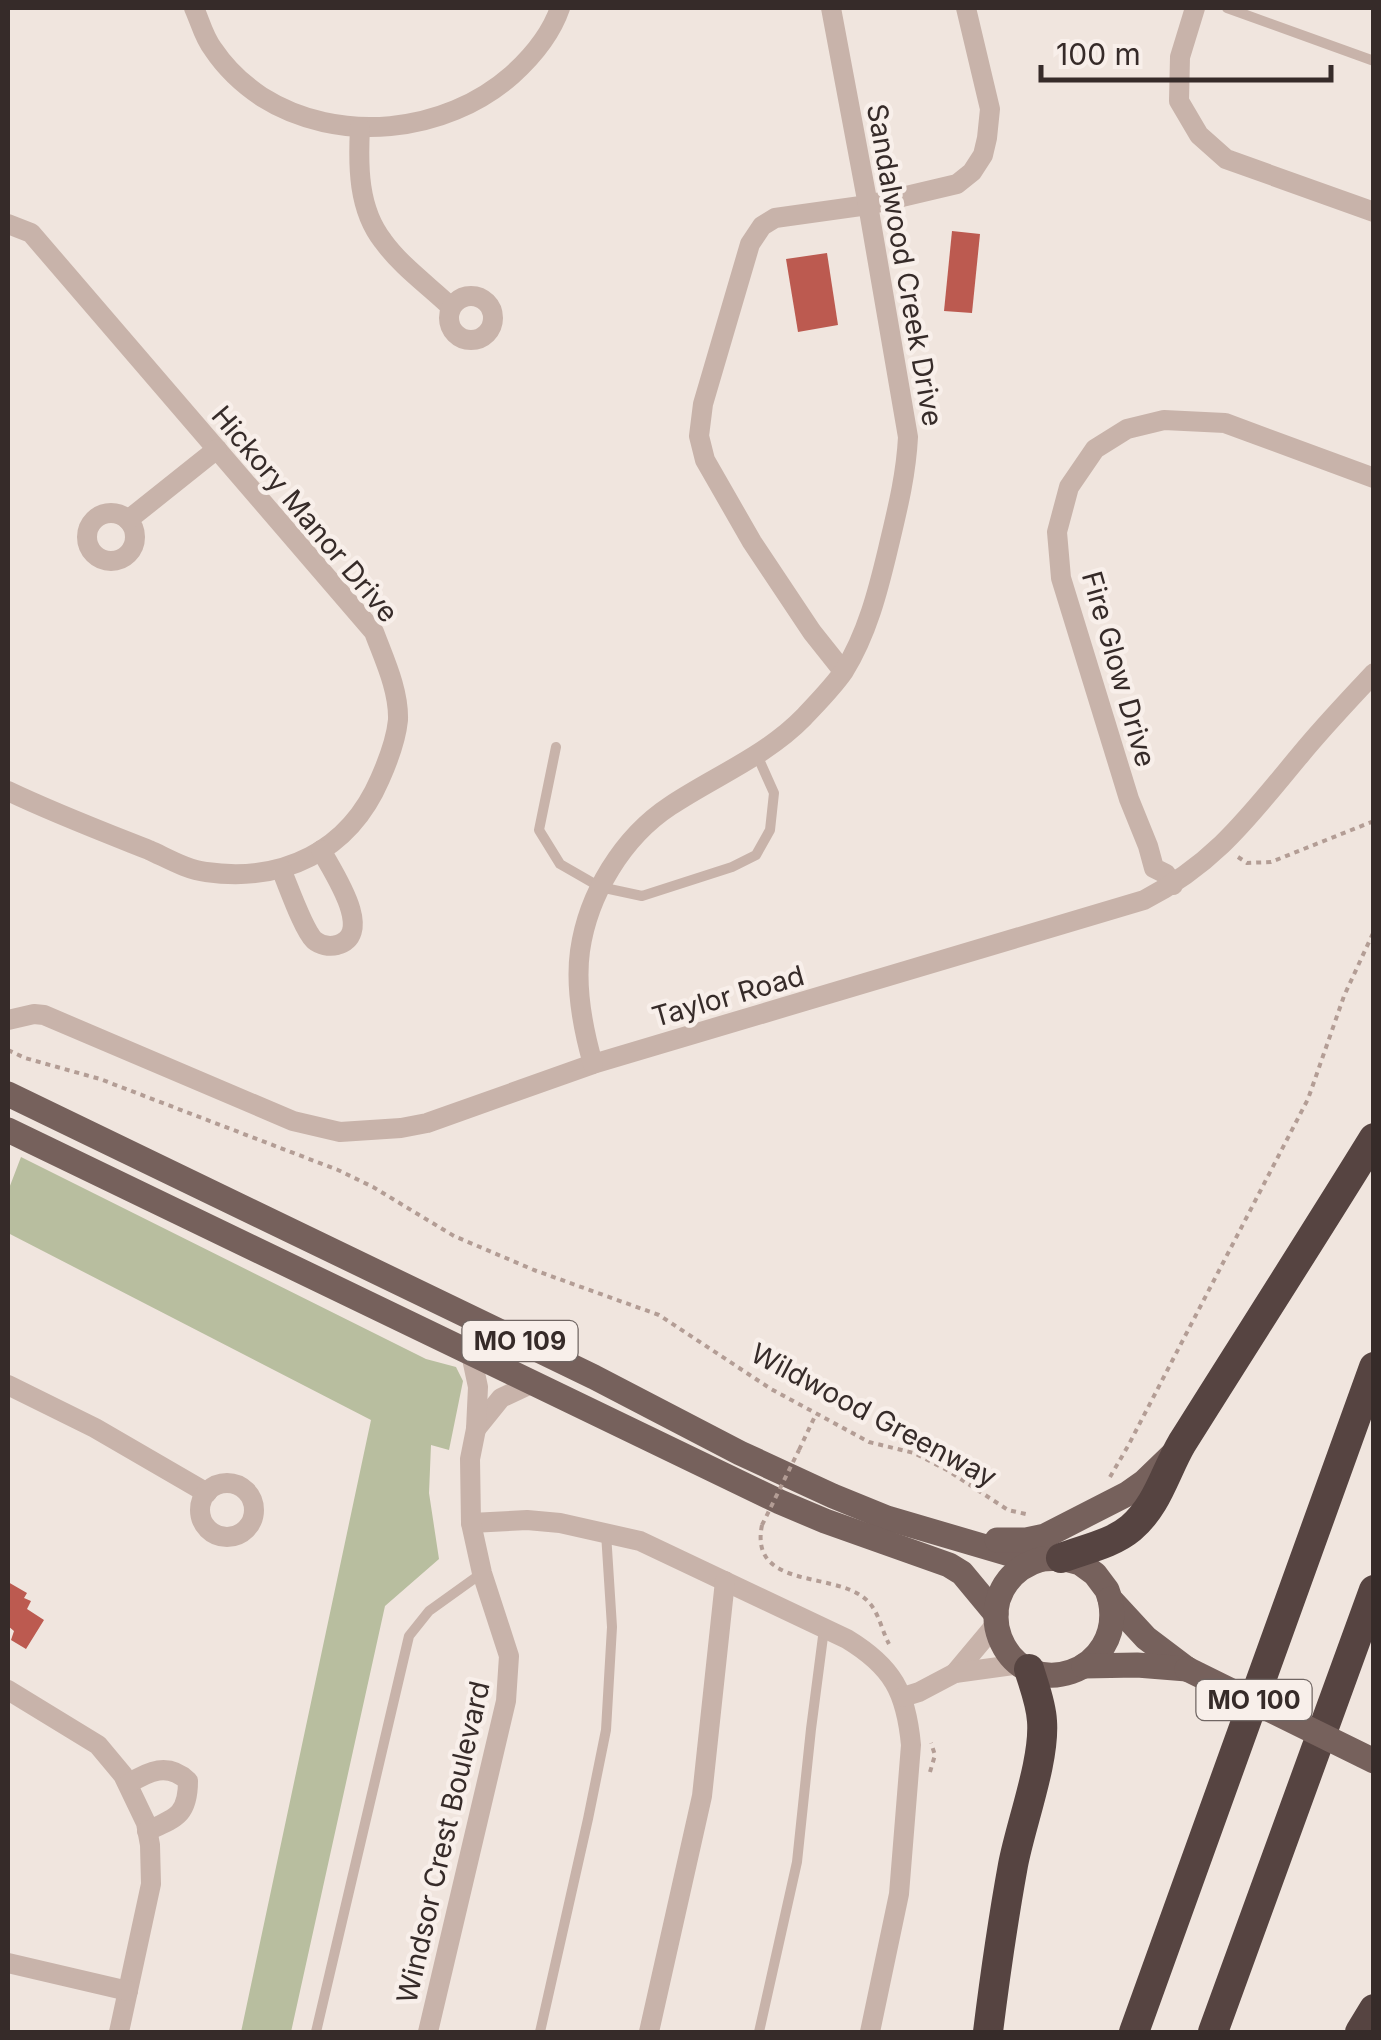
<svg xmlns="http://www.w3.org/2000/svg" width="1381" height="2040" font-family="Inter,sans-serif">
  <rect width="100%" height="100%" fill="#f0e5de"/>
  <path fill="#b8be9f" d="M21,1157L426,1359L456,1367L463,1381L449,1450L431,1445L429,1493L439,1559L385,1606L291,2032H241L371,1420L8,1233V1191Z"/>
  <g fill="#bc5a50">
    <path d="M952,231L980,234L972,313L944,311Z"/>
    <path d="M827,253L838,325L798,332L786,259Z"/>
    <path d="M8,1582L27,1593L24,1598L31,1601L27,1609L44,1620L26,1649L11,1640L14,1631L8,1626Z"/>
  </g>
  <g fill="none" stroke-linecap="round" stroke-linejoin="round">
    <g stroke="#b39d95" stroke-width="4" stroke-dasharray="5 5" stroke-linecap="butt">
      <path d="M1238,857L1247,863L1271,862L1374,821"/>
      <path d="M8,1050L25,1058L100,1079L338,1170L373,1187L454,1236L534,1270L659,1315L771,1389L869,1442L914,1453L947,1470L1008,1510L1030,1515"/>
      <path d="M799,1450L816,1414"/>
      <path d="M1110,1477L1128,1446L1308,1099L1344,996L1374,931"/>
      <path d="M762,1525C749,1588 830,1572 863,1597C879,1609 880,1627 889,1644"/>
      <path d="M930,1772L935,1755L931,1743"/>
    </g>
    <g stroke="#c8b3aa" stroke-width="10">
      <path d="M1227,8L1374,61"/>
      <path d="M556,747L539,830L560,864L600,887L642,896L732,867L756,855L770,830L774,793L757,755"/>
      <path d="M316,2032L409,1636L429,1611L482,1573"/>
      <path d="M540,2032L588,1819L606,1730L612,1627L606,1533"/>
      <path d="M759,2032L797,1862L811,1729L824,1629"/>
    </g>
    <g stroke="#c8b3aa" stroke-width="20">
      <path d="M194,8C200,21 204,38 213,49C225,67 244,85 262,97C338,145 445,134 512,75C533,56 551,34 560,8"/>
      <path d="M1195,8L1180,57L1179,101L1199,135L1226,159L1374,212"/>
      <path d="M360,128C358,166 358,209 383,241C401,266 429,286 451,307"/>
      <path d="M8,224L31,233L374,632C384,659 399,690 398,720C396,740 388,761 380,779C349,851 283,883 206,872C187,870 167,858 149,850C101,831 54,813 8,791"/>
      <circle cx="471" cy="318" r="22"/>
      <circle cx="111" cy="537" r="24"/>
      <path d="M128,520L217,449"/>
      <path d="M843,671L812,632L752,542L705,460L699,436L703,404L750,244L762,226L775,218L868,205L957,184L972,172L983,155L987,138L990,109L966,8"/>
      <path d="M281,869C288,885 303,929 314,940C320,945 329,947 337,945C376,934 332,871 321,850"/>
      <path d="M1173,885L1166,874L1154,868L1148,846L1129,799L1061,578L1057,532L1069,487L1095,449L1127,429L1164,420L1225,423L1374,478"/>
      <path d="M8,1020L34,1014L44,1015L293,1121L340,1132L401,1128L427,1123L593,1064L1144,900C1217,862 1250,815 1301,754C1324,726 1349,700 1374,673"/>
      <path d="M593,1064C583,1029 575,988 580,951C588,894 623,837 670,806C715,776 766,756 804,717C817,703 833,687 844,671C867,634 878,591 888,549C897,511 906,476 908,437L868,205L831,8"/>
      <path d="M8,1385L95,1428L207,1493"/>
      <path d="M476,1429L501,1398L531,1384"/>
      <circle cx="227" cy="1510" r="27"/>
      <path d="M471,1523L527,1520L560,1523L640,1541L847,1639C893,1667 906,1692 911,1745L899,1894L870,2032"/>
      <path d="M955,1673L996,1624"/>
      <path d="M8,1690L98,1745L123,1775L146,1823L150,1845L151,1884L119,2032"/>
      <path d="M903,1697L919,1692L955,1673L1021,1664"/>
      <path d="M128,1784C149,1771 168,1762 188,1781C188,1815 176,1818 147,1831"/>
      <path d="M8,1963L128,1991"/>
      <path d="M428,2032L506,1701L509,1656L482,1573L471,1523L470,1459L476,1429L478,1387L471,1354"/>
      <path d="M649,2032L702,1796L725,1581"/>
    </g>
    <g stroke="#76615c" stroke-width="25">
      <path d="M8,1094L594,1377L740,1453L833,1496L887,1518L1013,1555L1042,1559L1061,1558L1080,1563L1095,1574L1107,1590L1110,1599L1146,1638L1187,1669"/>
      <path d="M8,1130L780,1502L825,1521L949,1565L962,1573L996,1614"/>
      <path d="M997,1540H1026L1045,1536L1127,1494L1144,1482L1172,1455"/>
      <path d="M1042,1559C1021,1565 1005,1578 998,1600C995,1612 995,1625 1000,1638C1027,1706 1126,1673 1110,1599"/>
      <path d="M1084,1666L1137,1665L1187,1669"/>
    </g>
    <g stroke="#564441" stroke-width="30">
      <path d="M1061,1558C1085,1549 1112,1544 1131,1528C1158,1505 1165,1472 1182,1443C1246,1341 1311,1240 1374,1138"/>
      <path d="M988,2032C995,1976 1003,1920 1013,1865C1021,1823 1045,1761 1042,1721C1041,1703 1034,1686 1029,1669"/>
      <path d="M1134,2032L1374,1367"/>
      <path d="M1213,2032L1374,1590"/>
      <path d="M1360,2032L1374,2009"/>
    </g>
    <path stroke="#b39d95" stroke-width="4" stroke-dasharray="5 5" stroke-linecap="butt" d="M762,1525L799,1450"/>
    <path stroke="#76615c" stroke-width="25" d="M1187,1669L1374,1761"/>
  </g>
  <g text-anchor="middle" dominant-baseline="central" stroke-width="9" stroke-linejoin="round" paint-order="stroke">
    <g fill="#f8efea" stroke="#706663" stroke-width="2.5">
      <rect x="462.5" y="1321" width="115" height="40" rx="8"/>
      <rect x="1196.5" y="1680" width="115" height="40" rx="8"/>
    </g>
    <g font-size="25" font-weight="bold" fill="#362b29">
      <text x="520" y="1341">MO 109</text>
      <text x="1254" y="1700">MO 100</text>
    </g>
    <g font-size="28" fill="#362b29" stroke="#f8efea">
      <text transform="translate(905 265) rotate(80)">Sandalwood Creek Drive</text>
      <text transform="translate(305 514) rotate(50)">Hickory Manor Drive</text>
      <text transform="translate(1119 669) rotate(74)">Fire Glow Drive</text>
      <text transform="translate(728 996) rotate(-16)">Taylor Road</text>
      <text transform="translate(874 1415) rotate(28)">Wildwood Greenway</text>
      <text transform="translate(443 1842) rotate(-77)">Windsor Crest Boulevard</text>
    </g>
  </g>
  <rect width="1381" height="2040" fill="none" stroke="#362b29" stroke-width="20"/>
  <path d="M1041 65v15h290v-15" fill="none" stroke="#362b29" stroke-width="5"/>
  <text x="1056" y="65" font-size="30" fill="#362b29" stroke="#f8efea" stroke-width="8" paint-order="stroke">100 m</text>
</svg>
